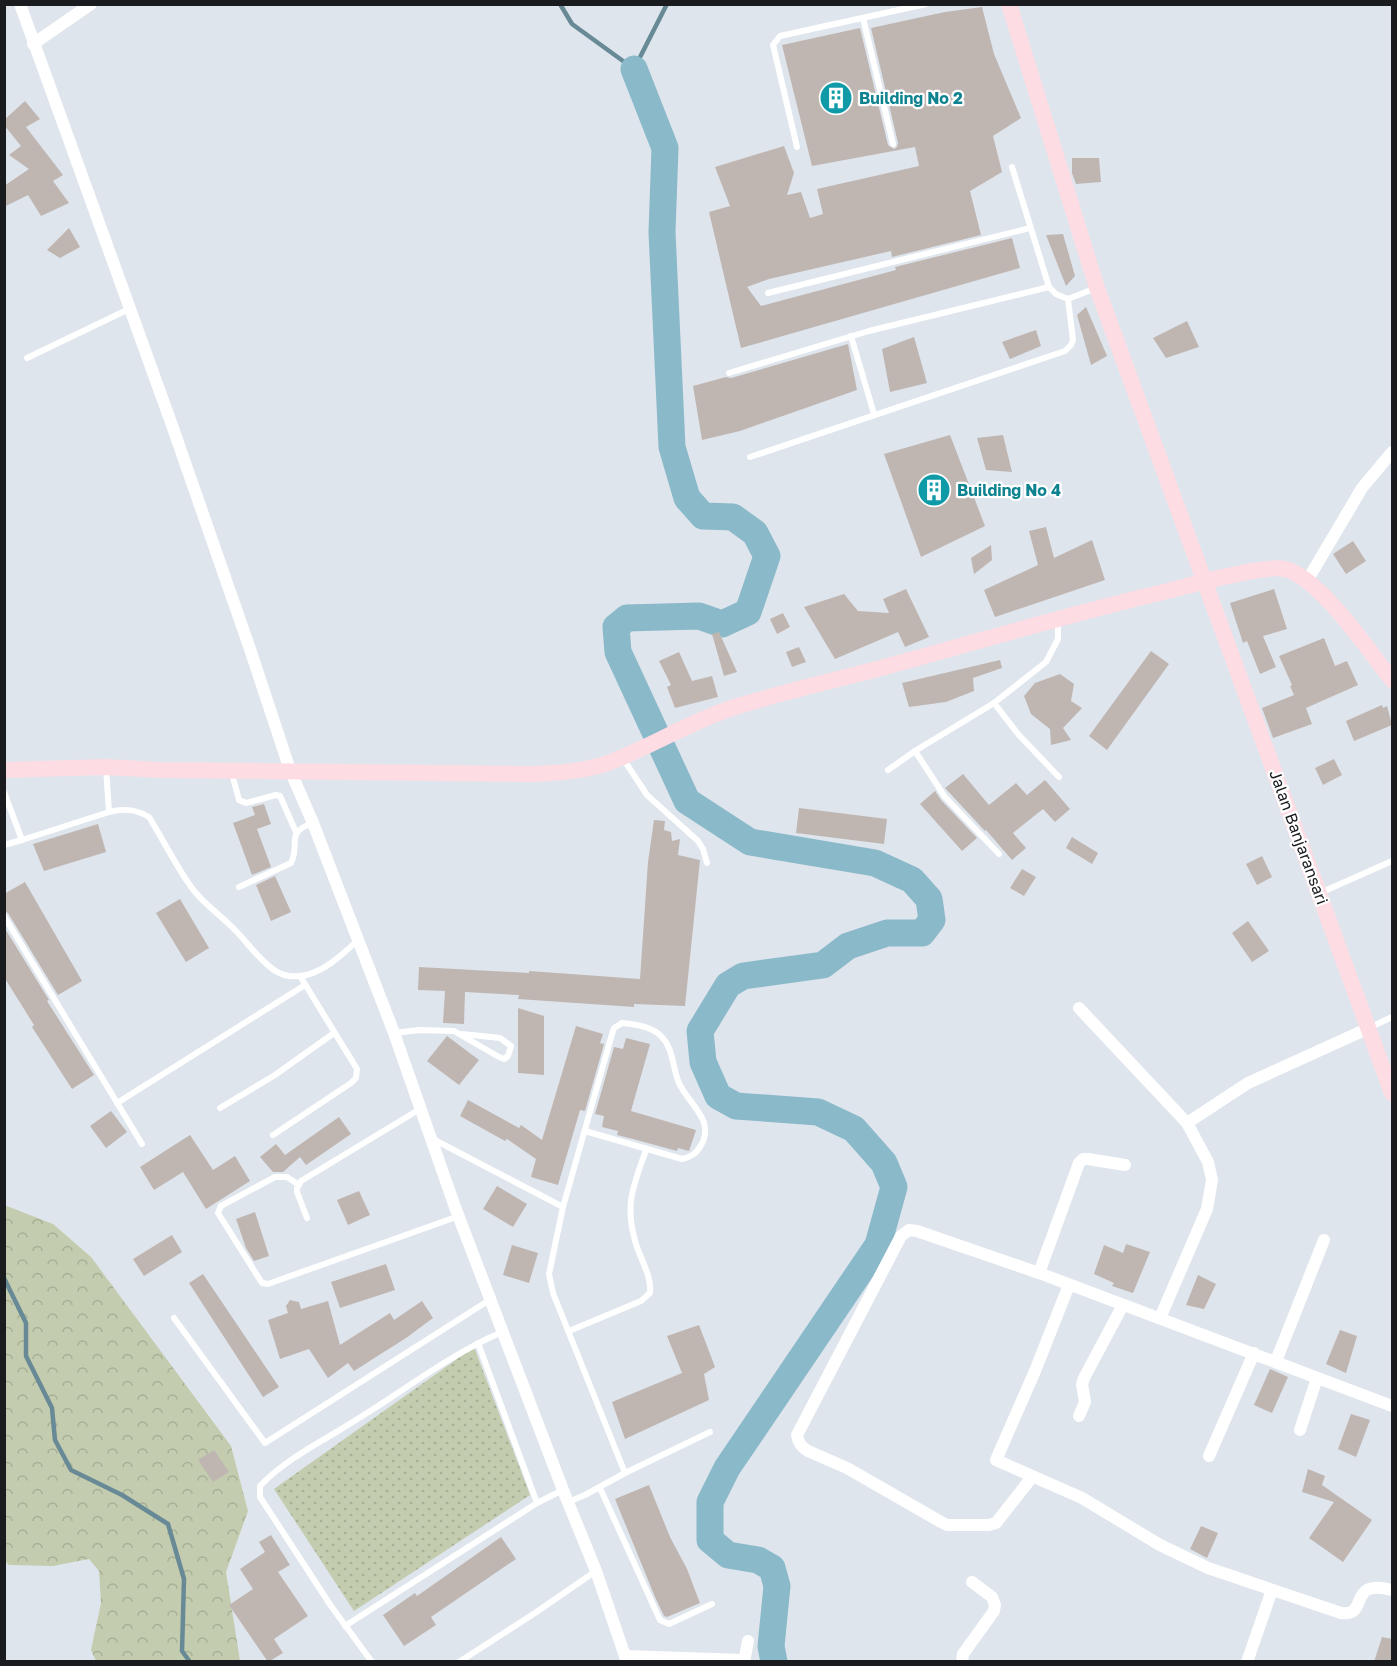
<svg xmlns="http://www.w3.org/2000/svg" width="1397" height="1666" font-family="'Golos Text',sans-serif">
  <defs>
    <pattern id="grass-dots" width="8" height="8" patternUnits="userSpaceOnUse" patternTransform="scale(1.5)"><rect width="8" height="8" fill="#c3ccae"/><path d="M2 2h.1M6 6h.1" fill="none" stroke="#a7af95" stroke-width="1.8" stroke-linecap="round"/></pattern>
    <pattern id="forest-crowns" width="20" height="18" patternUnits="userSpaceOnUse" patternTransform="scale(1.5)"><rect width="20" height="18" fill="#c3ccae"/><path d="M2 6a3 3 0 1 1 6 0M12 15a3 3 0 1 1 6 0" fill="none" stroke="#a7af95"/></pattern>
  </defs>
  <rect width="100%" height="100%" fill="#dfe5ed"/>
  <path fill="url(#grass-dots)" d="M474,1347L530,1495L354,1611L274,1489Z"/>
  <path fill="url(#forest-crowns)" d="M4,1205L53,1224L91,1257L231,1446L248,1511L226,1572L240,1661H96L91,1650L101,1603L99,1571L89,1559L53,1566L9,1565L5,1561Z"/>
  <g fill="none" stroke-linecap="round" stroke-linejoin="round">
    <g stroke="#688a96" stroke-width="4.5">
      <path d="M560,4L572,24L634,69L667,4"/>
      <path d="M4,1278L26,1323V1356L52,1408L55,1440L71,1470L122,1495L168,1524L184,1579L182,1651L190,1662"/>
    </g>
    <path stroke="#8ab9c9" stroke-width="27" d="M634,69L665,148L662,232L672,447L687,498L703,516L733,517L755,533L767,556L748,612L722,624L699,616L627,618L616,627L618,652L687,801L750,842L875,863L912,880L929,899L932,920L922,933H887L848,946L823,965L743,976L728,985L700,1031L703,1062L718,1096L736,1106L818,1112L854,1129L884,1163L894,1187L878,1245L727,1468L710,1502V1540L728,1555L758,1560L772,1568L777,1586L771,1646L774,1662"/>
  </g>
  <g fill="#bfb6b2">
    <path d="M982,7L994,54L1021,118L993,136L1002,172L970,191L981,235L892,257L891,251L769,279L747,287L761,306L896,270L895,267L1012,238L1020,268L741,348L709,212L730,206L715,167L784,146L794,173L787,195L801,192L810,218L823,214L817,189L919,166L915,147L812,166L782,45L860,28L888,145L894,149L897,147L898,143L871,28L945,12Z"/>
    <path d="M25,101L40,119L26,127L63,175L53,181L69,203L41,216L28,195L4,207V186L29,169L9,155L21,146L4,125V120Z"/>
    <path d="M1072,158H1099L1101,182L1076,184L1072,173Z"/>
    <path d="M69,228L80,247L60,258L47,250Z"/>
    <path d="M1063,234L1075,276L1066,286L1046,235Z"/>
    <path d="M1086,307L1107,356L1091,365L1077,315Z"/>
    <path d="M1187,321L1199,347L1166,358L1153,338Z"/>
    <path d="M1036,330L1041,346L1010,359L1002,342Z"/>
    <path d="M914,337L927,383L890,392L882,349Z"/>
    <path d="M848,344L857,390L740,431L702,440L693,386L726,377L731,378Z"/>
    <path d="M950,435L985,526L921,557L884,454Z"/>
    <path d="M1003,435L1012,472L986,470L977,438Z"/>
    <path d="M1046,527L1054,558L1092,540L1105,580L995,617L984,590L1038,565L1029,531Z"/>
    <path d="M1353,541L1366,561L1346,574L1333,554Z"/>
    <path d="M991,545L992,560L974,574L971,558Z"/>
    <path d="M906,589L929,637L905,647L898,632L835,659L804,607L844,594L858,611L889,613L883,599Z"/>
    <path d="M1274,589L1287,629L1263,636L1276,667L1260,674L1247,641L1243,643L1230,603Z"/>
    <path d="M783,613L790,627L777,634L770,619Z"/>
    <path d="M719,632L737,672L724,676L712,634Z"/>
    <path d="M1324,638L1335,666L1347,661L1358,685L1306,708L1312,724L1273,738L1262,708L1294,695L1290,686L1292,685L1279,656Z"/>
    <path d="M799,647L806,662L792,667L786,652Z"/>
    <path d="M1151,651L1169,664L1107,750L1089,736Z"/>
    <path d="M679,652L692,681L712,676L718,697L675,708L667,687L671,685L659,661Z"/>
    <path d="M1000,660L1002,668L973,678L974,691L946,702L909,707L902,683Z"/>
    <path d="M1060,674L1074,684L1071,701L1082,708L1063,728L1071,740L1051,745L1050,729L1031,714L1024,696L1035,683Z"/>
    <path d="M1382,705L1383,708L1387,706L1392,725L1354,741L1346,721Z"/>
    <path d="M1334,759L1342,775L1323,785L1315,768Z"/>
    <path d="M963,774L989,805L1016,783L1027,795L1045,780L1070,809L1055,822L1043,809L1013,833L1026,848L1012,860L986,830L985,831L945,788Z"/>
    <path d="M935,791L941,800L977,838L962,851L920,804Z"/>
    <path d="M264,804L271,824L257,829L271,867L252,875L233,823L255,815L252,807Z"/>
    <path d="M799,808L887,819L884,844L796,833Z"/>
    <path d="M654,820L665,821L664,830L671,832L672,841L680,839L678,855L700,860L685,1006L634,1004V1007L518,999L519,995L465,992L464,1024L443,1023L445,991L418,990L419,967L529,973V971L640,979L648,862Z"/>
    <path d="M98,824L106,852L44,871L33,844Z"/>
    <path d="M1072,837L1098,853L1092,864L1066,848Z"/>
    <path d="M1262,856L1272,877L1257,885L1246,864Z"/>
    <path d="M1022,869L1036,877L1024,896L1010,888Z"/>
    <path d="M275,876L291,912L271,921L256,885Z"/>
    <path d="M25,882L82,981L58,995L8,913L4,911V894Z"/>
    <path d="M180,899L209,948L186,962L156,913Z"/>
    <path d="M1248,921L1269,951L1252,962L1232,933Z"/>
    <path d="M4,927L49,1000L47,1001L94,1075L72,1089L32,1027L34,1025L4,977Z"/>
    <path d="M518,1008L544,1016V1075L518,1073Z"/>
    <path d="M576,1026L603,1034L600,1043L604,1044L585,1111L580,1110L558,1185L531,1177L536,1159L507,1139L505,1141L460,1116L468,1100L519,1128L521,1125L542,1140Z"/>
    <path d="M447,1036L479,1060L459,1085L427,1061Z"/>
    <path d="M626,1038L650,1044L631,1111L696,1130L689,1151L678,1148L677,1151L633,1139L617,1135L618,1131L602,1127L604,1116L595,1114L614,1047L623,1049Z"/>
    <path d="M111,1111L127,1132L106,1148L90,1126Z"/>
    <path d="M339,1117L351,1134L306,1165L300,1157L283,1172H273L260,1157L276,1144L285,1155Z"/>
    <path d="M190,1135L213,1170L235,1156L250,1181L206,1209L183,1172L154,1190L140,1167Z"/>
    <path d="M497,1186L527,1204L513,1227L483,1209Z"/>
    <path d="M359,1191L370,1215L348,1225L337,1200Z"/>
    <path d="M255,1212L269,1256L254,1261L246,1248L236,1219Z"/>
    <path d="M172,1235L182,1252L144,1276L133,1259Z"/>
    <path d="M1126,1244L1150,1252L1133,1293L1112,1286L1114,1283L1094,1274L1104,1245L1123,1253Z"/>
    <path d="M512,1245L538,1253L529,1283L503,1275Z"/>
    <path d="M386,1264L395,1290L340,1308L331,1282Z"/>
    <path d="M203,1274L279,1387L263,1397L189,1283Z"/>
    <path d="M1198,1275L1216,1284L1204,1309L1186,1305Z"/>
    <path d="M290,1300L299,1302L301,1309L328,1301L340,1345L390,1313L394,1320L422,1301L433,1318L406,1338L354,1371L348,1363L328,1378L309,1349L280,1359L268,1320L288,1313L286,1306Z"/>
    <path d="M699,1325L715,1367L704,1374L709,1400L625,1439L612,1402L682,1373L667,1336Z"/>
    <path d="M1340,1330L1357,1336L1346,1373L1326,1364Z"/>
    <path d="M1270,1369L1288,1377L1272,1413L1254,1405Z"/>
    <path d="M1351,1414L1370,1420L1356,1457L1338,1449Z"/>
    <path d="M214,1450L229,1472L213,1482L198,1460Z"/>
    <path d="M1308,1469L1325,1476L1322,1485L1372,1520L1343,1562L1309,1538L1334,1502L1302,1492Z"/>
    <path d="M649,1485L670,1537L687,1569L700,1603L667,1617L664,1616L655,1597L615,1499Z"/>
    <path d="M1201,1526L1218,1533L1207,1558L1190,1549Z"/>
    <path d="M271,1535L290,1565L278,1572L308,1616L274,1639L283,1653L268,1662L229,1605L253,1589L240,1569L265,1552L259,1542Z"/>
    <path d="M501,1537L516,1559L431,1617L436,1625L404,1646L383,1615L415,1593L417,1596Z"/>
    <path d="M1382,1637L1392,1639V1662H1374Z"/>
  </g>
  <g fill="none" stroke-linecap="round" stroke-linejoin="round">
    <g stroke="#fff" stroke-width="6">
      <path d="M863,18L893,144"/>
      <path d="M797,147L773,45L780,36L926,4"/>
      <path d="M1012,167L1049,287L1056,294L1068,299L1096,288"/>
      <path d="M768,293L1030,228"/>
      <path d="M851,336L874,414"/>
      <path d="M27,358L129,309"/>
      <path d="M729,373L869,331L1049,287"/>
      <path d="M750,457L1065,351L1071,345L1073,340L1068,299"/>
      <path d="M994,703L1018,734L1059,777"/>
      <path d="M915,751L945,797L999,854"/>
      <path d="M622,757L647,795L698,841L703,849L707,863"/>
      <path d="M888,770L915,751L994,703L1046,662L1058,639V621"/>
      <path d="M232,774L239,800L246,803L276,795L280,796L296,832"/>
      <path d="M4,792L22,840L109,812L106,768"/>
      <path d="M109,812C124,808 136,809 149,817C162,838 173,860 187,881C199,901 219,913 235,930C248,943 258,959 274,970C281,975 291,977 300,976C322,974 343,954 358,940"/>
      <path d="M4,845L22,840"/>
      <path d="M239,887L291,863C301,843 284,833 313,823"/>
      <path d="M1320,893L1392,861"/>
      <path d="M4,916L142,1144"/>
      <path d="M1369,1028L1392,1017"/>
      <path d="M394,1033L419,1030L454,1031L499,1057L504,1059L508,1056L511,1046L500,1038L462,1034"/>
      <path d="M117,1103L305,985"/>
      <path d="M220,1108L275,1075L334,1033"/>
      <path d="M273,1135L351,1083L356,1078L357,1069L300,976"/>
      <path d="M431,1138L563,1207L549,1274L553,1293L625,1473"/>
      <path d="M299,1185L287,1177H275L221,1206L218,1213L262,1283L268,1284L459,1216"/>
      <path d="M563,1207L612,1034L614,1028L622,1023C635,1024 652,1027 661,1036C674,1049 672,1067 679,1083C689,1105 717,1121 700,1147C695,1155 690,1157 682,1159L585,1131"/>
      <path d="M307,1218L297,1192V1188L301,1181L420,1109"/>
      <path d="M174,1318L265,1443L491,1299"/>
      <path d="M569,1331L641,1301L650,1293C652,1277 641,1260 636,1244C624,1205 633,1187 646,1150"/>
      <path d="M600,1488L660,1620L669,1624L712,1604"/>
      <path d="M568,1502L585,1495L625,1473L710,1432"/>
      <path d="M537,1503L563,1490"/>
      <path d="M345,1626L537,1503L478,1343"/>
      <path d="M372,1662L331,1606L260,1497V1486C286,1458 327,1439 359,1418C406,1389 451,1354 502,1332"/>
      <path d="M459,1662L535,1613L596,1571"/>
    </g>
    <g stroke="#fff" stroke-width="12">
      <path d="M20,4L173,428L251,652L290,770L313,823L394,1033L455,1207L563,1490L596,1571L627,1662"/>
      <path d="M33,44L91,4"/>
      <path d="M1307,581L1362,488L1392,452"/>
      <path d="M1079,1008L1187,1123L1208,1162L1212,1180L1207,1209L1160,1318"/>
      <path d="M1187,1123L1248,1083L1369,1028"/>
      <path d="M1039,1273L1079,1163L1083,1159H1088L1125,1165"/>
      <path d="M1069,1285L1035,1371L996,1460L1082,1498L1160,1545L1208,1568L1341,1613C1370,1617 1346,1578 1392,1590"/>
      <path d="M1276,1361L1324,1240"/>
      <path d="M1079,1416L1085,1402L1082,1384L1084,1378L1123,1305"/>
      <path d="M1300,1430L1317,1378"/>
      <path d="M1209,1456L1254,1353"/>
      <path d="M1032,1477L996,1523L989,1525H947L941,1522L847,1468L808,1451C801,1447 798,1443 797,1435L901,1236L909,1230L917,1231L1039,1273L1392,1406"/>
      <path d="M625,1656L744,1660"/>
      <path d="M744,1662L748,1641"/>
      <path d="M962,1662L963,1654L994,1611L995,1605L992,1597L972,1582"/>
      <path d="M1247,1662L1272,1590"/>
    </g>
    <g stroke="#fddce3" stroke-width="16">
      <path d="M1009,4L1097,288L1392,1093"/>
      <path d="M4,770L106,767L160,770L530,774C555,773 581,772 605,764C650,748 690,721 735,707C783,692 832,681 881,668C973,643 1063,616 1155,594C1181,588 1263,564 1285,569C1320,578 1369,651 1392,680"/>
    </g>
  </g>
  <defs>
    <g id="building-disc" transform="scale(1.725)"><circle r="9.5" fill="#0f9aa8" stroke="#fff"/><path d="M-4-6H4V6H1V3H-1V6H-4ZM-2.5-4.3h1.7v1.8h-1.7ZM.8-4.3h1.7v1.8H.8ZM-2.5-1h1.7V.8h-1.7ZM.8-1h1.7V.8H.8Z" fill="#fff"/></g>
  </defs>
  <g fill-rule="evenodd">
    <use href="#building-disc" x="836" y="98"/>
    <use href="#building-disc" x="934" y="490"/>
  </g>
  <g text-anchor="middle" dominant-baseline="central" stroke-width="4.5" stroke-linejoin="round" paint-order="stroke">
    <g font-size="16" font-weight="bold" fill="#0d838f" stroke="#fff" text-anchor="start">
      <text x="859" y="98">Building No 2</text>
      <text x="957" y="490">Building No 4</text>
    </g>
    <g font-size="16" fill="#191b1e" stroke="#fff">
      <text transform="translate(1299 837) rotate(70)">Jalan Banjaransari</text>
    </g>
  </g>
  <rect width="1397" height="1666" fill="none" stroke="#191b1e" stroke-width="12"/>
</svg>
